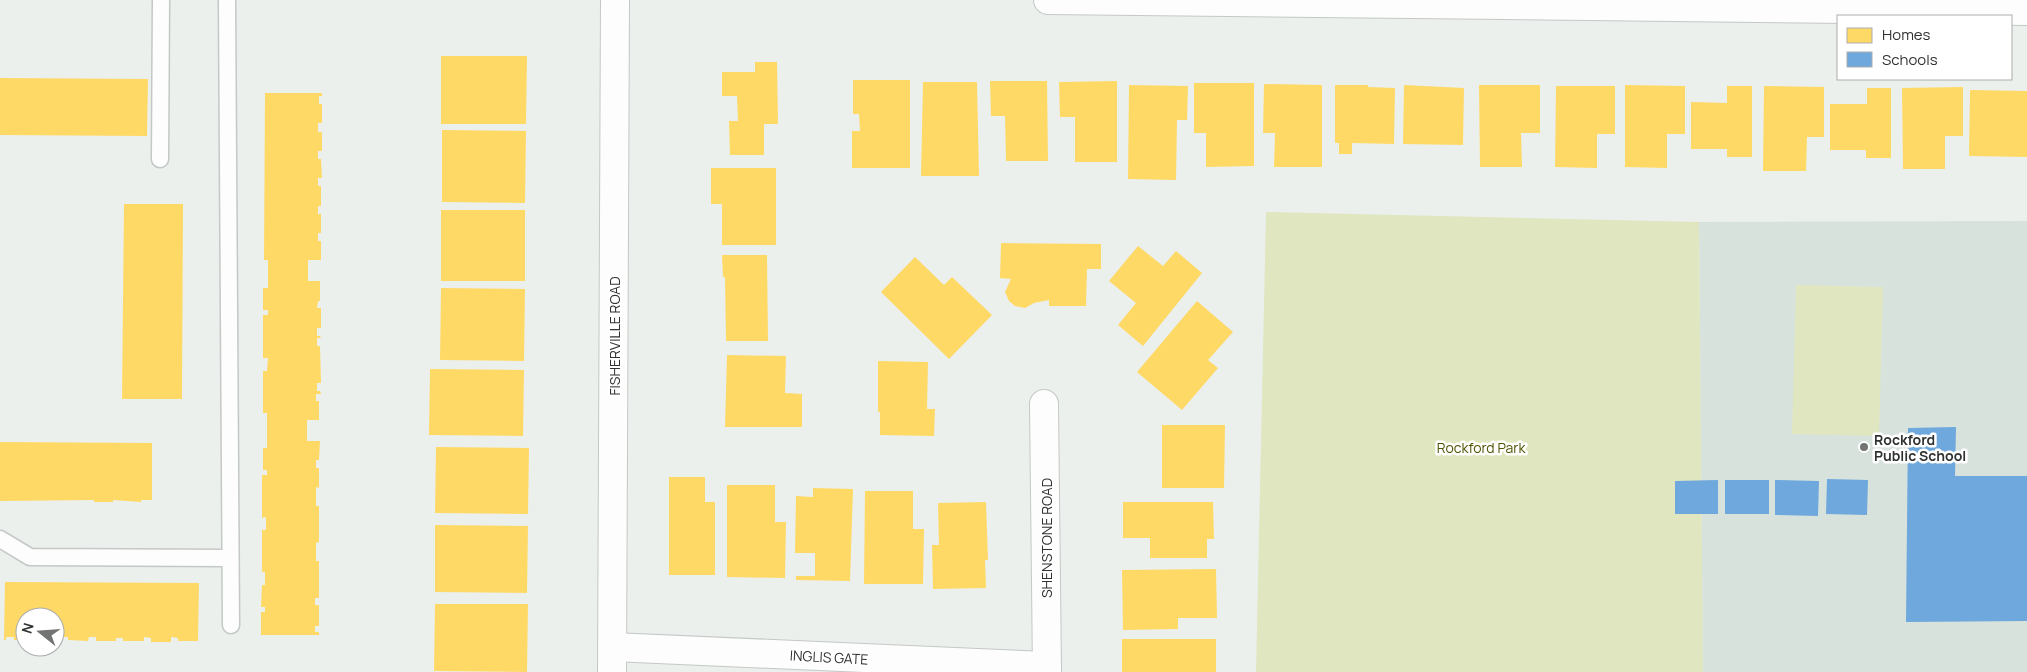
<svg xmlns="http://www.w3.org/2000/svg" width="2027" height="672" font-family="Manrope,sans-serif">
  <rect width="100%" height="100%" fill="#ebf0ed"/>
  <path fill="#d7e2dc" d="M2027,221V672H1703L1699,222Z"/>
  <g fill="#e0e6c0">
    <path d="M1266,212L1699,222L1703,672H1256Z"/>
    <path d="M1796,285L1883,287L1879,436L1792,434Z"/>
  </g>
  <g fill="#ffd966">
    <path d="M441,56H527L526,124H441Z"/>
    <path d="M755,62H777L778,124H764V155H730L729,121H738L737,96H722V72H755Z"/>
    <path d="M0,78L148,79L147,136L0,135Z"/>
    <path d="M853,80H910V168H852V131H860L859,114H853Z"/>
    <path d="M990,81H1047L1048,161H1006L1005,116H991Z"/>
    <path d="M1117,81V162H1075V117H1060L1059,82Z"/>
    <path d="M923,82H977L979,176H921Z"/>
    <path d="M1194,83H1254V166L1206,167V133H1194Z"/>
    <path d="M1264,84L1322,85V167H1274L1275,133H1263Z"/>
    <path d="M1129,85L1188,86L1187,120H1177L1176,180L1128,179Z"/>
    <path d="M1335,85H1368V87L1395,88L1394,144L1352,143V154H1339V143H1335Z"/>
    <path d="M1404,85L1464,88L1463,145L1403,144Z"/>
    <path d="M1479,85H1540V133H1521L1522,167H1480Z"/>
    <path d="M1625,85L1685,86V134H1667V168L1625,167Z"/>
    <path d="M1556,86H1615V134H1597V168L1555,167Z"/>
    <path d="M1727,86H1752V157H1727V149H1691V102L1727,103Z"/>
    <path d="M1764,86L1824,87V137H1807L1806,171H1763Z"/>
    <path d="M1963,87V136H1945V169H1903L1902,88Z"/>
    <path d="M1867,88H1891V158H1866V150H1830V104H1867Z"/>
    <path d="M1970,90L2027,91V157L1969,156Z"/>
    <path d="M265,93H322V96H319V104H322V123H318V132H322V151H318V159H321L322,178H318V186H321V206H318V214H321V233H318V241H321V260H308V281H320V301H318L317,308H321V328H317V336H320L321,338H317V346H320L321,383H317V391H320L321,394H316V401H319V420H307V441H320L319,460H316V468H319V488L316,487V506H319V542L316,543V561H319V598H315V605H319V626H315V632H319V635H261V612H265V607H261L262,585H265V572H262V530H266V517L262,518V475H267V470H263V448H267V413H263V371H267L268,358H263V315H268V310H263V288H268V260H264Z"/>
    <path d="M442,130L526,131L525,203L442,202Z"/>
    <path d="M711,168H776V245H722V204H711Z"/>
    <path d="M124,204H183L182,399H122Z"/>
    <rect x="441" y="210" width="84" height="71"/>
    <path d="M1001,243L1101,244V269H1087L1086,306H1049V300L1034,303L1025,308L1015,306L1009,301L1005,292L1011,279L1000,278Z"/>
    <path d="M1138,246L1163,266L1176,251L1202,273L1143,346L1118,325L1136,303L1109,281Z"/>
    <path d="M722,255H767L768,341H726L725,277H723Z"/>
    <path d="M915,257L944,285L952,277L992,315L949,359L881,292Z"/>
    <path d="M441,288L525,289L524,361L440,360Z"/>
    <path d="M1197,301L1233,332L1208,360L1218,368L1182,410L1137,372Z"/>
    <path d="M727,355L786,356L785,393L802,394V427H725Z"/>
    <path d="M878,361L928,362L927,409H935L934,436L880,435V412H878Z"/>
    <path d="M430,369L524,370L523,436L429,435Z"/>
    <path d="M1162,425H1225L1224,488H1162Z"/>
    <path d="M0,442L152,443V500H141V502L113,500V502H94V500L0,501Z"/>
    <path d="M436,447L529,448L528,514L435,513Z"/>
    <path d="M669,477H705V502H715V575H669Z"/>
    <path d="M727,485H775V522H786L785,578L727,577Z"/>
    <path d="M813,488L853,489L850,581L796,580V576H815V553H795L796,496L813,497Z"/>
    <path d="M865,491H913V529H924L923,584H864Z"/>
    <path d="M986,502L988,560H985L986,588L933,589L932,545H939L938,503Z"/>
    <path d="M1123,502H1213L1214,539H1207V558H1150V538H1123Z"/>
    <path d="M435,525L528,526L527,593L435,592Z"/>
    <path d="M1216,569L1217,618H1178V629L1123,630L1122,570Z"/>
    <path d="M5,582L199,583L198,641H178V638L171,637V642H151V638L144,637V641H123V638H116V641H96V637H89L88,641L68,640V637H61V640H55V617H25V640H14V637H6V640H4Z"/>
    <path d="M435,604H528L527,672L434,671Z"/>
    <rect x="1122" y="639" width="94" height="33"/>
  </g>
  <g fill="#6fa8dc">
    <path d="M1956,427L1955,476H2027V621L1906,622L1908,428Z"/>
    <path d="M1827,479L1868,480L1867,515L1826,514Z"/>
    <path d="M1718,480V514H1675V481Z"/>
    <rect x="1725" y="480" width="44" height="34"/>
    <path d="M1775,480L1819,481L1818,516L1775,515Z"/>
  </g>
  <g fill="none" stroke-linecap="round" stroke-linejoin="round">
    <g stroke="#c4c8c6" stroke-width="19">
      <g id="lane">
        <path d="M227,0L231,625"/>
        <path d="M160,159L161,0"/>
        <path d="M0,539L30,557L230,558"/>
      </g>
    </g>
    <g stroke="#c4c8c6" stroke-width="30">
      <g id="street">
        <path d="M1048,0L2027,11"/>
        <path d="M1044,404L1047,672"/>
        <path d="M612,647L1047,666"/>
        <path d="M612,672L615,0"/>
      </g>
    </g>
    <use href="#lane" stroke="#fcfdfc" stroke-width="16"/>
    <use href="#street" stroke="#fcfdfc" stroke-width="28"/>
  </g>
  <circle fill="#717472" stroke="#fff" stroke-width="2" cx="1864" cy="447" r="5"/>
  <g text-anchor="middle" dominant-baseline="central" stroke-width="5" stroke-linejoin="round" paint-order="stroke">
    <g font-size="14" fill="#2f3230" stroke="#fff">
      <text transform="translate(614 336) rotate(-90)">FISHERVILLE ROAD</text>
      <text transform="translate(1046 538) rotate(-90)">SHENSTONE ROAD</text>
      <text transform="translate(829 657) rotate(3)">INGLIS GATE</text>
    </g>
    <g font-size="14" font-weight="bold" fill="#2f3230" stroke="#fff" text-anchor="start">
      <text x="1874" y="439">Rockford<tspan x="1874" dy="16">Public School</tspan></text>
    </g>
    <g font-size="14" fill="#505403" stroke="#fff">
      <text x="1481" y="447">Rockford Park</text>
    </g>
  </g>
  <rect x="1837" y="15" width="175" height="65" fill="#ffffff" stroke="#acadac"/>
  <rect x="1847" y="28" width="25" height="15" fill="#ffd966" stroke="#acadac"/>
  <text x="1882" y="40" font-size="15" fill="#2f3230">Homes</text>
  <rect x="1847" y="52" width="25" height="15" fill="#6fa8dc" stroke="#acadac"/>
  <text x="1882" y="65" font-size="15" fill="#2f3230">Schools</text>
  <g transform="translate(40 632) rotate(287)"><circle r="24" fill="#ffffff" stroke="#acadac"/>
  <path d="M0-4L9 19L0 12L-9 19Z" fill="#717472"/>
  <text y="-8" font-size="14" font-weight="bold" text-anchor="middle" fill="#2f3230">N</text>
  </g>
</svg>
